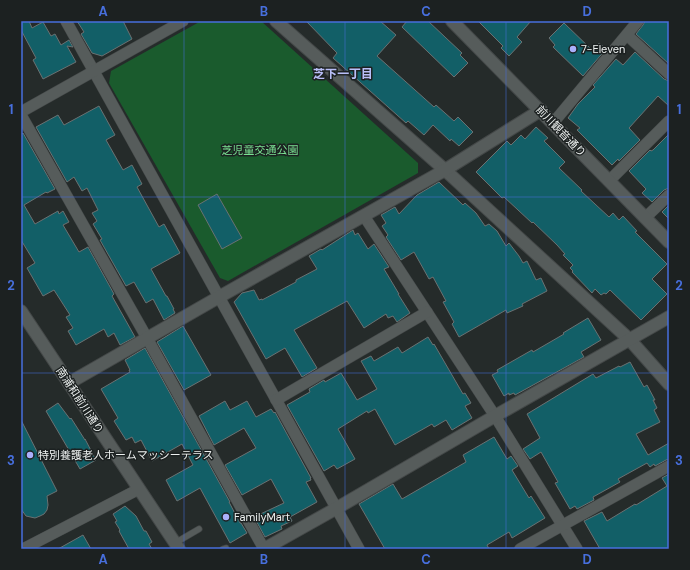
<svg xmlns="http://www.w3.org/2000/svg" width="690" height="570" font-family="'DM Sans','Noto Sans JP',sans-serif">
  <rect width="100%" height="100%" fill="#252b2a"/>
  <path fill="#1a5b2d" d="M201,21H261L418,163V173L228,281L220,278L109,83L111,71Z"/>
  <g fill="#125f67" stroke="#6a7172">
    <path d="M21,21H29L32,28L43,22L51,36L55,34L61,45L69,40L73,47L67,46L76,62L43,79L33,60L36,58L21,30Z"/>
    <path d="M77,21H123L132,39L102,56L92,53L81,34L84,32Z"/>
    <path d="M306,21H380L396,35L377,56L434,107L436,105L454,121L458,117L473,132L459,146L451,139L450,141L433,125L424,135L408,121L406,123L333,58L337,53Z"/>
    <path d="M407,21H428L462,53L460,55L468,63L454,77L402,27Z"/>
    <path d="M478,21H531L517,37L522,42L509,56L501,48L503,46Z"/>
    <path d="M645,21H669V64L636,34L643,25Z"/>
    <path d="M564,23L593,51L599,43L606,49L583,76L553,47L555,45L549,38Z"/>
    <path d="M635,52L664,79L669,81V106L658,96L629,128L640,140L619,161L618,159L612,165L577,130L580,128L568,118L578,104L595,87L593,85L616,59L623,65Z"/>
    <path d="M99,106L115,135L106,140L123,170L132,165L142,184L137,187L159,227L164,224L180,253L151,269L166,296H167L174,309H173L175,313L164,320L153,299L146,303L134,282L126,286L100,240L102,239L93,224L97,221L92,213L98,210L87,188L82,191L74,177L67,182L36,127L58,115L64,125Z"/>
    <path d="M536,127L548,138L544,141L565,162L559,168L582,190L581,191L609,217L613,213L619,220L623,216L637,231L635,232L667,264L652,279L667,294L641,320L610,290L606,294L604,293L601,295L595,289L592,293L572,272L573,271L570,268L573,265L563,255L565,254L557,245L533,222L532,223L504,197L502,198L476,172L507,141L511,145L521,135L525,139Z"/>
    <path d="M23,133L55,189L47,193L46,192L24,205L35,224L58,211L59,214L63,211L69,222L63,225L79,252L88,247L114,294L112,296L135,337L120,345L114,333L108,337L104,329L76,345L68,331L73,328L66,317L70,315L54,290L43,296L27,268L35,263L21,240V135Z"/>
    <path d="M669,134V188L664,190L652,202L642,193L646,189L629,171L650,150L651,151L653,150Z"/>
    <path d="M439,182L463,205L465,203L476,213L485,226L489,224L497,231L506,246L509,243L519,256L523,263L527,261L536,280L541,278L547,291L522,304L523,306L507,313L506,310L459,337L452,324L454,322L443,302L446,301L433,277L429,279L414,252L401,260L386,237L388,235L382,226L386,223L381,215L395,207L399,214L417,195Z"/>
    <path d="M217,194L242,238L222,249L198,205Z"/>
    <path d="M669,205V219L662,212Z"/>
    <path d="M353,230L355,235L358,233L368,249L374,244L389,267L384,269L399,294H398L410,313L397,322L393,316L388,318L386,314L364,328L347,301L294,330L317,368L302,377L285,348L266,359L234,302L242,293L254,290L259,300L262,299V300L296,282V280L317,269L309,256L321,249L322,250Z"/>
    <path d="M588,318L601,340L581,352L584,357L515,395L514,393L509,395V393L504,396L492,375L498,372L497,370L532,350L533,352L564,334L563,333Z"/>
    <path d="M183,326L211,375L184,390L157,342Z"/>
    <path d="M428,337L433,345L434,344L463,394L465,393L471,403L465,406L472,418L452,430L446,420L434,427L432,424L395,445L375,409L368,413L367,411L338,429L355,459L337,469L334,465L324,471L287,405L310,392L309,389L324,380L325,382L341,373L357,400L377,389L361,361L371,356L374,361L398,347L402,353Z"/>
    <path d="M145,348L230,502H229L240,523H241L247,533L230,543L200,488L177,501L166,480L193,465L182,444L152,461L141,440L135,443L132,437L126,440L114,421L118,418L101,389L130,372L129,370H130L125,360Z"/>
    <path d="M630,362L644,387L647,385L655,400H653L657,408L654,410L660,422L636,434L648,455L669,443V459L666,460L655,466L654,464L650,467L647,463L618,479L620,482L593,497L594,500L577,509L575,506L570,509L555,483L558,482L541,452L530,459L523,449L540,438L527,414L593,374L596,378L619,366L620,367Z"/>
    <path d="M225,401L230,410L247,401L256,417L271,409L274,413L275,412L311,478H310L311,480L306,482L317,502L290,517L292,521L281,526L282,529L265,537L254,517L284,503L271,479L242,495L225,465L256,448L244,428L214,445L199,416Z"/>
    <path d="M58,403L70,419L71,418L85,440V439L96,460L80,469L46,411Z"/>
    <path d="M21,420L57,491L47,496L48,505L47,510L44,514L40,516L35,518L26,516L21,509Z"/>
    <path d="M494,437L507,459L511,456L518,466L512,470L529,498L531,496L545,518L512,538L509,532L487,545L489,549H385L359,504L393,484L402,499L466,462L463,455Z"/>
    <path d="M669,474V549H600L584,521L602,512L607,521L635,504L636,505L667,486L662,478Z"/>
    <path d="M125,506L136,516L144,531H146L152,542L149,544L152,549H129L119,531L120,530L115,522L117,521L113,514Z"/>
    <path d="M83,535L91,549H58Z"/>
  </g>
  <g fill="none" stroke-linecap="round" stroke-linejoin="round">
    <g stroke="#444848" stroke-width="7">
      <g id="service">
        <path d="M175,543L199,529"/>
        <path d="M223,549L226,548V549"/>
      </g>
    </g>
    <g stroke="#444848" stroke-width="12">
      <g id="minor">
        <path d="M66,21L219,297L359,549"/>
        <path d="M627,35L669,74"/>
        <path d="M21,112L183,21"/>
        <path d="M21,115L147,338L264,549"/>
        <path d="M553,123L638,21"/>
        <path d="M609,181L669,121"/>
        <path d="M364,216L495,416L577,549"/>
        <path d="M645,218L669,195"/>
        <path d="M276,400L427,312"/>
        <path d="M23,549L139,489"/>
        <path d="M520,549L669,466"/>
      </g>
    </g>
    <g stroke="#444848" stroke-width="14">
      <g id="tertiary">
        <path d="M276,21L445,170L630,340L669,384"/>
        <path d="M452,21L669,242"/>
        <path d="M21,311L179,549"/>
        <path d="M69,383L219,297L445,170L541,110"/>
        <path d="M264,549L337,508L495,416L669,317"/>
      </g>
    </g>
    <use href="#service" stroke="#565c5b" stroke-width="5.5"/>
    <use href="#minor" stroke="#565c5b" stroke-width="11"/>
    <use href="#tertiary" stroke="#565c5b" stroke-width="12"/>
  </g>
  <path fill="none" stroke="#476fdd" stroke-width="1" stroke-opacity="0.55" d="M184,21V549M345,21V549M506,21V549M21,197H669M21,373H669"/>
  <g fill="#aab0fb" stroke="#1c2121" stroke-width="1.5">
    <circle cx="573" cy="49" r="4"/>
    <circle cx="30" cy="455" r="4"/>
    <circle cx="226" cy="517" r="4"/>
  </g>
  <g text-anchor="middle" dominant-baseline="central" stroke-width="3" stroke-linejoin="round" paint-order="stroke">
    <g font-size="11" fill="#edf1f0" stroke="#1c2121" text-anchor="start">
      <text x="581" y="49">7-Eleven</text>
      <text x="38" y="455">特別養護老人ホームマッシーテラス</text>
      <text x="234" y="517">FamilyMart</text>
    </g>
    <g font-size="11" fill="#edf1f0" stroke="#1c2121">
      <text transform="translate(561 131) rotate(46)">前川観音通り</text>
      <text transform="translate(80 400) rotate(57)">南浦和前川通り</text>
    </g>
    <g font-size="11" fill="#7ae192" stroke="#1c2121">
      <text x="260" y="150">芝児童交通公園</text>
    </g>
    <g font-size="12" font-weight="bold" fill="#b9bff8" stroke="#1c2121">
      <text x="343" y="74">芝下一丁目</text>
    </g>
  </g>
  <rect width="690" height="570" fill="none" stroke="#1c2121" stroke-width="44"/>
  <rect x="22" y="22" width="646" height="526" fill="none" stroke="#476fdd" stroke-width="1.5"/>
  <g font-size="13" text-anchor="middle" font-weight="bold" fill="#476fdd">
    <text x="103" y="16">A</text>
    <text x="264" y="16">B</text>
    <text x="426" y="16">C</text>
    <text x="587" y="16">D</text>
    <text x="11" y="114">1</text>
    <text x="679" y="114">1</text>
    <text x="11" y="290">2</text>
    <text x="679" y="290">2</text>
    <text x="11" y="465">3</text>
    <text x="679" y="465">3</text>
    <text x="103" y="564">A</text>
    <text x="264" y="564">B</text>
    <text x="426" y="564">C</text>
    <text x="587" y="564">D</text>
  </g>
</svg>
